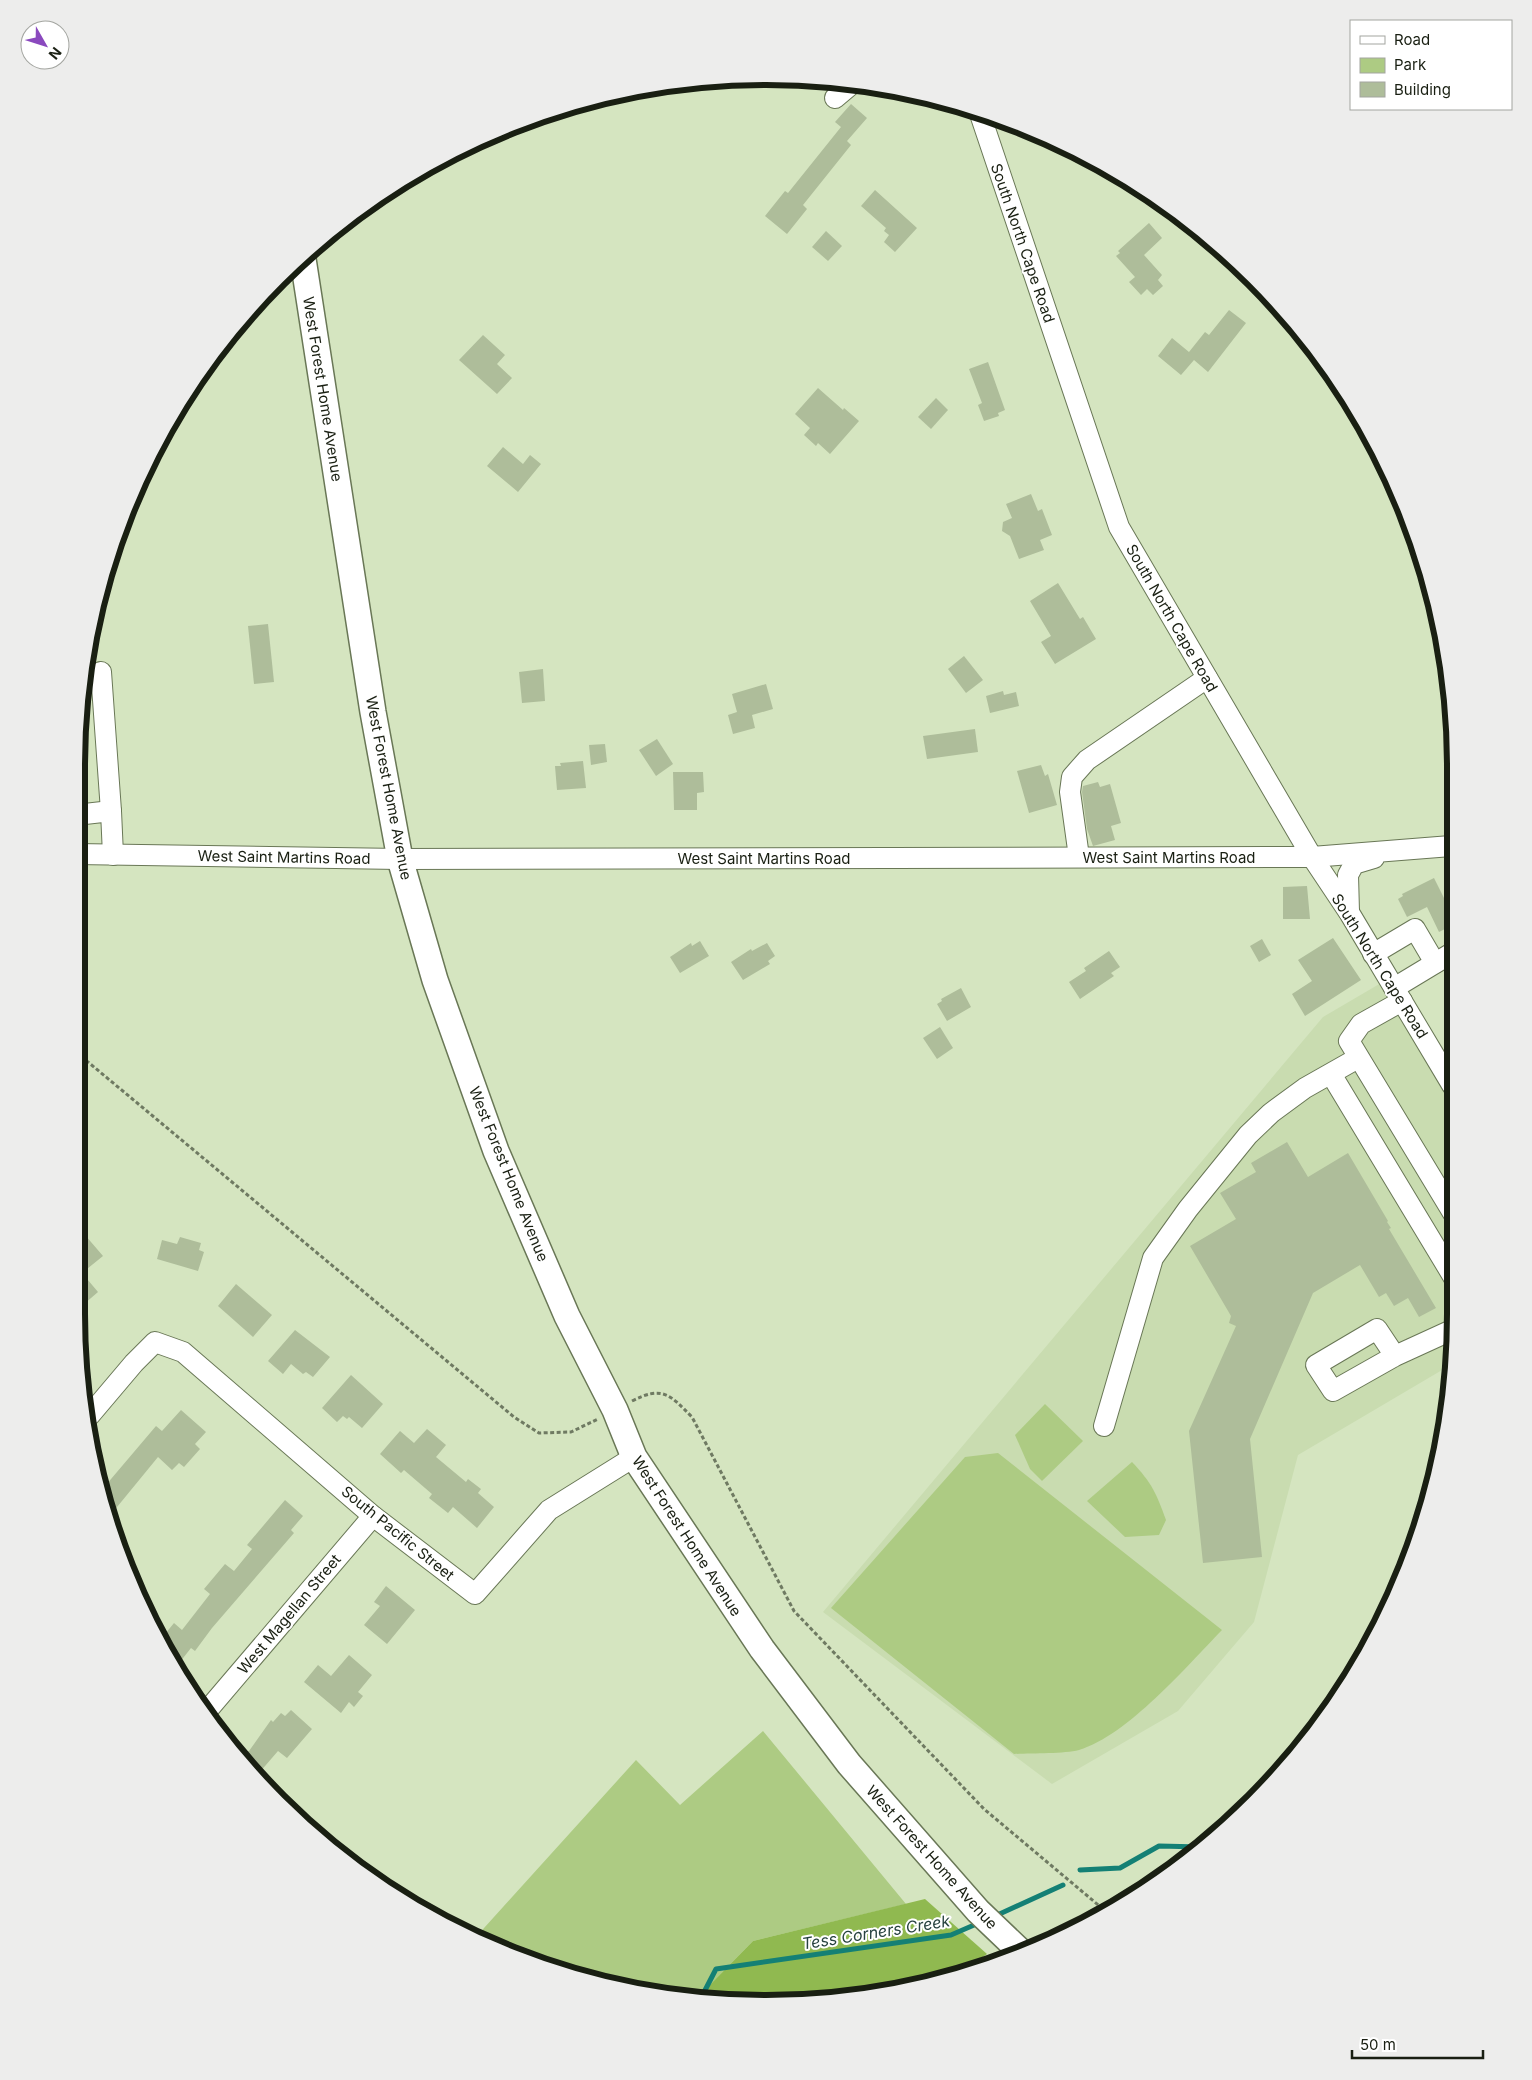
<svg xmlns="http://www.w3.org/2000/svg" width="1532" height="2080" font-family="Inter,sans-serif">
  <rect width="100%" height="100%" fill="#d5e5c0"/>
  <path fill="#c9dcb0" d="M1381,983L1453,1104L1454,1363L1298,1455L1254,1622L1178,1711L1052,1784L823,1612L1323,1017Z"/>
  <g fill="#adcb83">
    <path d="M1045,1404L1083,1441L1042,1481L1030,1469L1015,1435Z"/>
    <path d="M998,1453L1222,1630C1186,1667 1128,1735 1079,1750C1064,1754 1031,1753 1014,1754L831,1608L965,1457Z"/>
    <path d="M1132,1462C1152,1483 1156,1493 1166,1520L1159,1535L1125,1537L1087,1501Z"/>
    <path d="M763,1731L906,1904L753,1941L697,1998C621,1998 545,1964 475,1938L636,1760L680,1805Z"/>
  </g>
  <path fill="#90b950" d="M925,1899L987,1954L969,1967L856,1998H697L753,1941Z"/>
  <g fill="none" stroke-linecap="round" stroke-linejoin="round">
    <g stroke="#148075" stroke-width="5">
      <path d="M1080,1870L1120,1868L1159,1846L1201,1847"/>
      <path d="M993,1917L1063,1885"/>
      <path d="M701,1998L716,1969L951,1935L981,1922"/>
    </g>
  </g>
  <g fill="#aebd9a">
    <path d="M851,104L867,118L847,141L851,145L803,205L807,209L787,234L765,216L785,191L788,193L841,127L835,122Z"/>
    <path d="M875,190L917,228L895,252L884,242L889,235L884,231L886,228L861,206Z"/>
    <path d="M1149,223L1162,238L1144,255L1162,275L1158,280L1163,286L1153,295L1147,289L1141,295L1129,282L1135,277L1116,256L1120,253L1118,251Z"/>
    <path d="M826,231L842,246L828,261L812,247Z"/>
    <path d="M1229,310L1246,323L1208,372L1194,360L1181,375L1158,356L1172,338L1189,352L1205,332L1209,335Z"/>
    <path d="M483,335L505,355L497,364L512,378L497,394L459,360Z"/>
    <path d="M988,362L1005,410L998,413L999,416L984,421L978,405L982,403L969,369Z"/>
    <path d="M818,388L843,410L844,408L859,421L830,454L818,443L816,446L804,435L810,428L795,414Z"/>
    <path d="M936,398L948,410L931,429L918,417Z"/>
    <path d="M503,447L523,464L530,455L541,464L518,492L487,466Z"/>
    <path d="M1031,494L1038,511L1042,509L1052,535L1040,540L1044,550L1019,559L1010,536L1002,531L1003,522L1012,518L1006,504Z"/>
    <path d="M1058,583L1080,619L1083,617L1096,639L1055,664L1041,642L1051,636L1030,601Z"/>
    <path d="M268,624L274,682L254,684L248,626Z"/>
    <path d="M964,656L983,680L966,693L948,669Z"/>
    <path d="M543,669L545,701L522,703L519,672Z"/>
    <path d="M766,684L773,709L752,715L755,728L733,734L728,715L737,712L732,694Z"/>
    <path d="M1003,691L1004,695L1016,692L1019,706L990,713L986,696Z"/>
    <path d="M975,729L978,752L927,759L923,736Z"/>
    <path d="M657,739L673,764L656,776L639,750Z"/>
    <path d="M605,744L607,762L591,765L589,745Z"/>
    <path d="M583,761L586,788L557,790L555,766H561L560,763Z"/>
    <path d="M1041,765L1045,776L1048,774L1057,805L1029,813L1017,771Z"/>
    <path d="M673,772H703L704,792L697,793V810H674Z"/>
    <path d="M1098,782L1100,787L1110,784L1121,823L1111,826L1115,840L1093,846L1087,829L1082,792L1083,786Z"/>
    <path d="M1434,878L1451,912V926L1439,932L1427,907L1407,917L1398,899L1403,896L1402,894Z"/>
    <path d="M1307,886L1310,919H1283V887Z"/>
    <path d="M1333,938L1361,980L1305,1016L1292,994L1312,981L1298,960Z"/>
    <path d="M1262,939L1271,955L1259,962L1250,946Z"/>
    <path d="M700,941L709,956L680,973L670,957L691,943L692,946Z"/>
    <path d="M767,943L775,956L768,961L770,964L743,980L731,962L751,949L752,951Z"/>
    <path d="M1109,951L1120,967L1111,973L1114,976L1080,999L1069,982L1086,971L1084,968Z"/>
    <path d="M961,988L971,1007L947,1021L937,1004L942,1001L941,999Z"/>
    <path d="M940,1027L953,1048L937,1059L923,1038Z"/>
    <path d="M1287,1142L1308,1177L1348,1153L1388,1221L1387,1222L1391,1228L1389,1229L1436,1308L1419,1317L1408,1298L1394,1306L1386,1293L1379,1297L1360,1265L1313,1293L1250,1439L1262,1557L1203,1563L1189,1431L1236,1326L1229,1323L1231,1316L1190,1246L1236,1219L1220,1193L1256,1172L1251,1163Z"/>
    <path d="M85,1235L103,1256L82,1273L98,1292L84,1304L76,1295V1243Z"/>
    <path d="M180,1237L201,1243L199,1250L204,1252L198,1271L157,1259L162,1240L177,1244Z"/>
    <path d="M236,1284L272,1315L253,1337L218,1306Z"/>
    <path d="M295,1330L330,1357L313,1377L306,1372L303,1374L291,1364L283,1374L268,1361Z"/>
    <path d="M351,1375L383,1404L362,1428L349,1417L347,1419L343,1416L337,1422L322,1408Z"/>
    <path d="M181,1410L206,1432L195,1444L200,1449L184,1467L179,1463L172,1470L158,1457L108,1518L100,1492L156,1426L162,1431Z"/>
    <path d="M427,1429L446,1445L436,1457L466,1482L468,1479L481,1489L478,1493L494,1507L477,1528L453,1507L448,1513L429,1498L432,1494L404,1470L401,1473L380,1454L400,1431L414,1443Z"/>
    <path d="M285,1500L303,1516L291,1530L294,1533L212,1628L195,1651L191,1648L176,1667L161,1639L174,1623L182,1630L210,1594L204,1589L225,1564L234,1571L252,1549L247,1545Z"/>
    <path d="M386,1586L415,1610L387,1644L364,1625L380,1606L374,1602Z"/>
    <path d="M349,1655L372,1675L358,1692L363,1696L354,1707L349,1702L341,1713L304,1682L318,1665L331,1676Z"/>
    <path d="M291,1710L312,1729L287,1758L278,1751L259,1773L240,1751H249L271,1720L273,1722L281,1713L285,1716Z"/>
  </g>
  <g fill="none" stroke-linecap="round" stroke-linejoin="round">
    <g stroke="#697756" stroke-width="22">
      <g id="minor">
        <path d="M835,98L854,82"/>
        <path d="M979,111L1119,527L1312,857L1350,914L1452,1085"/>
        <path d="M101,672L111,811"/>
        <path d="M76,815L111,811L113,855"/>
        <path d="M76,854L400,859L1312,857L1451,846"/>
        <path d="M1079,857L1070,792L1072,777L1087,760L1207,678"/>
        <path d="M1349,912L1348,875L1354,864L1374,858"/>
        <path d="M1373,954L1415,929L1435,963"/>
        <path d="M1394,988L1452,953"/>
        <path d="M1402,1001L1361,1024L1349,1041L1453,1213"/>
        <path d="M1331,1074L1454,1278"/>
        <path d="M1395,1356L1377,1329L1316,1365L1333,1391L1395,1356L1454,1329"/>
        <path d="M90,1415L134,1363L155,1342L183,1352L373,1516L475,1594L549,1510L634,1457"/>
        <path d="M1104,1426L1153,1258L1188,1209L1248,1135L1271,1113L1305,1088L1358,1058"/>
        <path d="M206,1712L373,1516"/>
      </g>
    </g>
    <g stroke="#697756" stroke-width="28">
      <path id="major" d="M303,259L373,712L400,859L435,980L496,1151L567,1316L615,1410L634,1457L762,1649L849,1764L978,1911L1022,1953"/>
    </g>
    <g stroke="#6f7a62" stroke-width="3" stroke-dasharray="4 2.5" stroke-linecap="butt">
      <path d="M76,1052L514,1417L539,1433L571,1432L598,1419"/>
      <path d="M632,1401C663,1385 670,1395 692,1417L794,1611L984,1809L1103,1909"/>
    </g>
    <use href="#minor" stroke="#fff" stroke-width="20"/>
    <use href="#major" stroke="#fff" stroke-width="25"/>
  </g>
  <g text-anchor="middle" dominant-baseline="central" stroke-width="4" stroke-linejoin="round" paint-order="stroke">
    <g font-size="15" fill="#191f12" stroke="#fff">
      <text transform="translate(1023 243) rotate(71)">South North Cape Road</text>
      <text transform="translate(323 389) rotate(81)">West Forest Home Avenue</text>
      <text transform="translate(1172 618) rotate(60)">South North Cape Road</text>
      <text transform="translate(389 788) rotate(79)">West Forest Home Avenue</text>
      <text transform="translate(284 857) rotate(1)">West Saint Martins Road</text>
      <text x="1169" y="857">West Saint Martins Road</text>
      <text x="764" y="858">West Saint Martins Road</text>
      <text transform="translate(1380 966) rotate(58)">South North Cape Road</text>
      <text transform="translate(509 1174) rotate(68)">West Forest Home Avenue</text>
      <text transform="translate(398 1533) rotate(39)">South Pacific Street</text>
      <text transform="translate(687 1536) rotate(57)">West Forest Home Avenue</text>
      <text transform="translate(289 1614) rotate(-50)">West Magellan Street</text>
      <text transform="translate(932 1857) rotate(48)">West Forest Home Avenue</text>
    </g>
    <g font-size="16" font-style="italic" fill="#27423f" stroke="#fff">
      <text transform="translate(876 1932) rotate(-9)">Tess Corners Creek</text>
    </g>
  </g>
  <path d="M0 0H1532V2080H0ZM766 85H766A681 681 0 0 1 1447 766V1314A681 681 0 0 1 766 1995H766A681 681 0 0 1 85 1314V766A681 681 0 0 1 766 85Z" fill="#ededec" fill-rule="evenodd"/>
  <path fill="none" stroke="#191f12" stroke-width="6" d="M766 85H766A681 681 0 0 1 1447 766V1314A681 681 0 0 1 766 1995H766A681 681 0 0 1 85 1314V766A681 681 0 0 1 766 85Z"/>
  <rect x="1350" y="20" width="162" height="90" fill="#ffffff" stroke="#a3a5a0"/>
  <rect x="1360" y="36" width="25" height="8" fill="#ffffff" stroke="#a3a5a0"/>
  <text x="1394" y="45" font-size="15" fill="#191f12">Road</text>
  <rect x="1360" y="58" width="25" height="15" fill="#adcb83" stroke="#a3a5a0"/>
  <text x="1394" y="70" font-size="15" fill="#191f12">Park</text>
  <rect x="1360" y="82" width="25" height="15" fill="#aebd9a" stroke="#a3a5a0"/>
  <text x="1394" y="95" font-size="15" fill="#191f12">Building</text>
  <g transform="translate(45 45) rotate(129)"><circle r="24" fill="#ffffff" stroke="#a3a5a0"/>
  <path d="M0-4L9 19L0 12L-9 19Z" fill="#8a49be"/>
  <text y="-8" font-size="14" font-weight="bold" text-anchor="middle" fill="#191f12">N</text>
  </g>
  <path d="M1352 2050v8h131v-8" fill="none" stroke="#191f12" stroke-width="2.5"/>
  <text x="1360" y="2050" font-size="15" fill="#191f12" stroke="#ffffff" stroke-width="4" paint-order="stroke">50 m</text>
</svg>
